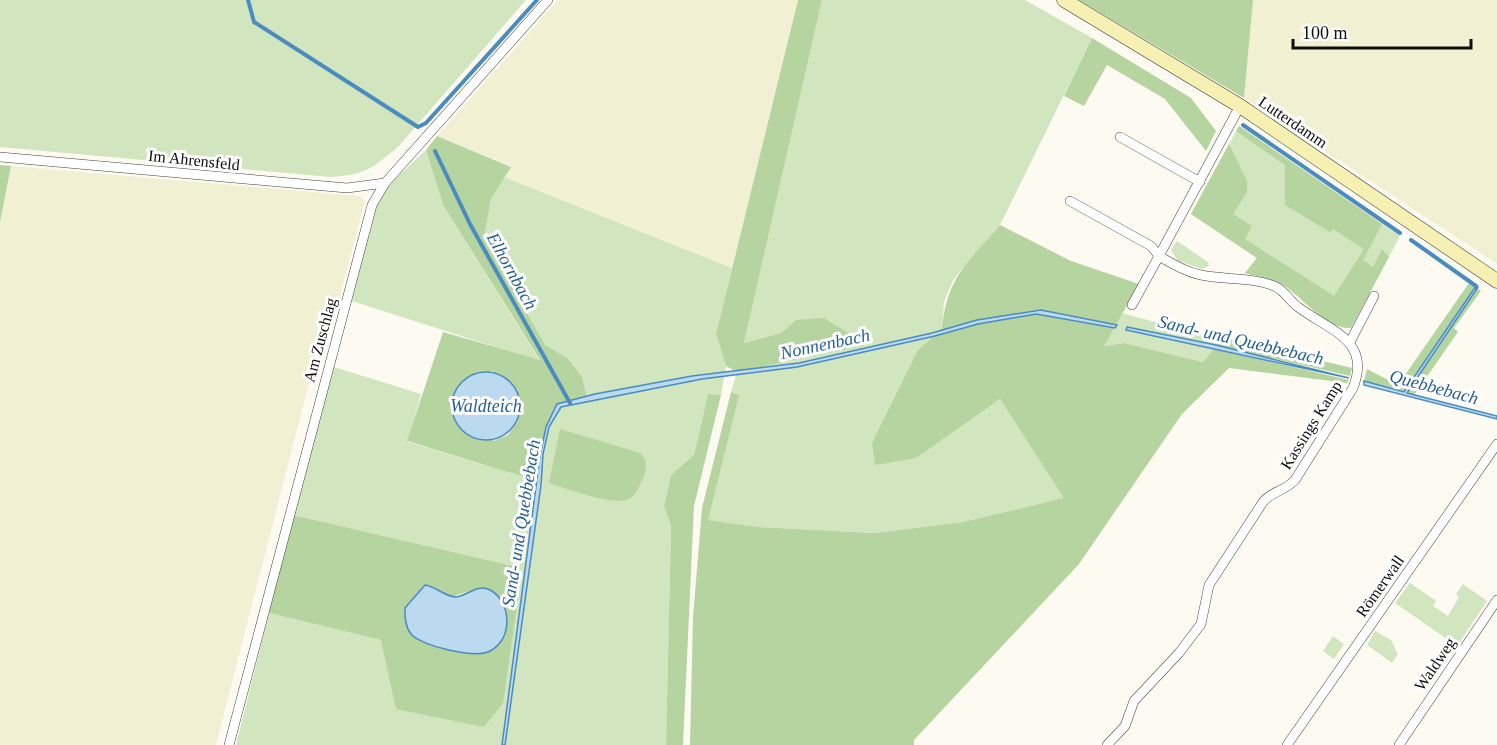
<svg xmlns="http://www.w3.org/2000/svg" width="1497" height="745" font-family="Georgia,serif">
  <rect width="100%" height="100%" fill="#fdfbf1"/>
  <g fill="#f1f0d3">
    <path d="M558,0H798L732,268L504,177L511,166L437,136Z"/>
    <path d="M1253,0H1497V264L1244,98Z"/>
    <path d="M11,166L359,196L365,201L328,341L319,344L216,745H0V222Z"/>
  </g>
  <g fill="#d1e5be">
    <path d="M0,0H526L398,147C371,169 365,175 330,177L0,147Z"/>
    <path d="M822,0H1025L1092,38L1000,225L953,280L944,302L942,329L918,350L915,458L1000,399L1065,498L963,522L875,533L758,527L707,520L738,395L731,392L737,372L863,346L796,320L781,333L744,343Z"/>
    <path d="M1239,126L1400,236L1351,328C1328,329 1306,302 1289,289C1277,279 1260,277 1245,273L1257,258L1191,214Z"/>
    <path d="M426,150L443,205L540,361L352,301C361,264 365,217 389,186C400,173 414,162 426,150Z"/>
    <path d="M504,177L732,268L716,334L726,366L721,395L708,394L694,455L671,475L664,505L671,526L666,745H236L269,613L381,640L513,566L293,515L334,367L421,394L408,442L537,481L550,419L560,407L567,358L545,346L484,238L491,199Z"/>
    <path d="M1177,241L1208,262L1209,266L1202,269L1178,261L1171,250Z"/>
    <path d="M1122,313L1177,328L1224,337L1216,345L1127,327V330L1214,349L1203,362L1124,343L1103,346Z"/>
    <path d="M1410,583L1436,601L1433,606L1448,616L1459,597L1456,594L1463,584L1487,601L1457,646L1395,603Z"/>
    <path d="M1375,631L1391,640L1398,654L1392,663L1367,645Z"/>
    <path d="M1333,636L1344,644L1334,659L1323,651Z"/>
  </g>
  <g fill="#b5d49f" fill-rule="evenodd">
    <path d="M798,0H822L744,343L781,333L796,320L824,318L856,338L863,346L737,372L726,366L716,334Z"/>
    <path d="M1079,0H1253L1244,98Z"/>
    <path d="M1092,38L1191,98L1216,131L1206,151L1165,99L1107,65L1084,106L1064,96Z"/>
    <path d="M1239,126L1382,224L1363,260L1373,267L1382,249L1389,257L1351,328C1328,329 1306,302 1289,289C1277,279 1260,277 1245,273L1257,258L1191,214L1229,144L1247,181V192L1233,214L1252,226L1245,239L1334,296L1364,249L1333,229L1330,232L1285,205V165L1236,131Z"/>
    <path d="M437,136L511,167L491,199L484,238L545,345L567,358L582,377L587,400L560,407L550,419L537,481L407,441L443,332L540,360L443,205L426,150ZM493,371L518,420L508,435L493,441L464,379Z"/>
    <path d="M0,165L11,166L0,222Z"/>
    <path d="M1000,225L1071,261L1139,284L1104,346L1124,343L1203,362L1214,349L1349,380L1347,383L1229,368L1182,414L1079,564L914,740V745H690L693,617L702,508L731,392L739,395L708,520L758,527L875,533L963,522L1064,498L1000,399L916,458L875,465L872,443L918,350L942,329C947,276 968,263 1000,225Z"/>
    <path d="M1469,283L1481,291L1454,328L1458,332L1414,395L1364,381L1367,369L1398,385Z"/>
    <path d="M1224,337L1352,368L1350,376L1216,345Z"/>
    <path d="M708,394L721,395L694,506L683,745H666L671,526L664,506L671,475L694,455Z"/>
    <path d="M560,429L640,453C648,460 647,469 643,478C639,486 637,493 631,498C615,508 567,488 549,483Z"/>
    <path d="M293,515L513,566L521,578L503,703L484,727L396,709L381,640L269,613ZM429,585L452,597L472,590L464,653L431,643Z"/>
  </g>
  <g fill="#bbdaf0" stroke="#4a8cbf" stroke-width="1.5">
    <path d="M1476,286L1478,287L1407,393L1497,416V419L1364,385V381L1404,392Z"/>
    <path d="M1041,310L1117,325L1115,328L1036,314L978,324L935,336L797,367L702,379L561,407L549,427L543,454L541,485L505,745H502L540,456L546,427L557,404L595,394L692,376L799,363L932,333L977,320Z"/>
    <path d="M1127,327L1216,345L1349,378L1126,330Z"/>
    <circle cx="486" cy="406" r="34"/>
    <path d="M425,585C435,586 444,596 455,597C466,597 477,583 490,590C511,601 514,639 490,651C475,659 421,646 411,634C405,626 405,617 405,608Z"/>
  </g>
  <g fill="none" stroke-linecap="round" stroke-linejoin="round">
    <g stroke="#4a8cbf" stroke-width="4">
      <path d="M248,0L254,22L418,127L426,123L537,0"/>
      <path d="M1243,125L1400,233"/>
      <path d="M435,151L470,224L570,403"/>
      <path d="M1411,240L1476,286V288"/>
    </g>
    <g stroke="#414141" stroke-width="10">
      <g id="street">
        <path d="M1120,137L1200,182"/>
        <path d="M0,157L347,188L385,183"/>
        <path d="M1070,201L1151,246L1159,256L1240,106"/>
        <path d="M1350,342L1374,296"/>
        <path d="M229,745L372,205L385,183L548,0"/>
        <path d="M1107,745L1125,726L1134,701L1179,653L1201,624L1209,585L1263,502C1272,491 1285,491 1295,480L1353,388C1372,340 1330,331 1298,307C1289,301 1285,290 1274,286C1252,277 1225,280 1201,275C1186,272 1173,264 1159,256L1132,305"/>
        <path d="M1287,745L1497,444"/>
        <path d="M1399,745L1497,600"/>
      </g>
    </g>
    <g stroke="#303030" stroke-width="15">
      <path id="secondary" d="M1064,0L1240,106L1497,281"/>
    </g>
    <use href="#street" stroke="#fff" stroke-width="9"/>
    <use href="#secondary" stroke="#f6f1b3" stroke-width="14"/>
  </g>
  <g text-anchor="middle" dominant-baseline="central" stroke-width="6" stroke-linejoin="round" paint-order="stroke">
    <g font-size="16" fill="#0e0e0e" stroke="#fff">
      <text transform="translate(1293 122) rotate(34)">Lutterdamm</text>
      <text transform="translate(194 160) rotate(6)">Im Ahrensfeld</text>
      <text transform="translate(320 340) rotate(-75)">Am Zuschlag</text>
      <text transform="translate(1311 425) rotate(-58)">Kassings Kamp</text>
      <text transform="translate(1380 586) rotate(-55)">Römerwall</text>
      <text transform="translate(1435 664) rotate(-56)">Waldweg</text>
    </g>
    <g font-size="18" font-style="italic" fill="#255f93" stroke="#fff">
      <text transform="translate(512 271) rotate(61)">Elhornbach</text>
      <text transform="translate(1241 340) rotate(13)">Sand- und Quebbebach</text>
      <text transform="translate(825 344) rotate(-12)">Nonnenbach</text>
      <text transform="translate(1434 387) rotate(15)">Quebbebach</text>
      <text x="486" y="406">Waldteich</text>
      <text transform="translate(521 523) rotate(-81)">Sand- und Quebbebach</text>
    </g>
  </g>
  <path d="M1293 39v9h178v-9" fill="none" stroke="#0e0e0e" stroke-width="3"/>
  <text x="1302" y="39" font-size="18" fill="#0e0e0e" stroke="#ffffff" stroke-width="4.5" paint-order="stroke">100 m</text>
</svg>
